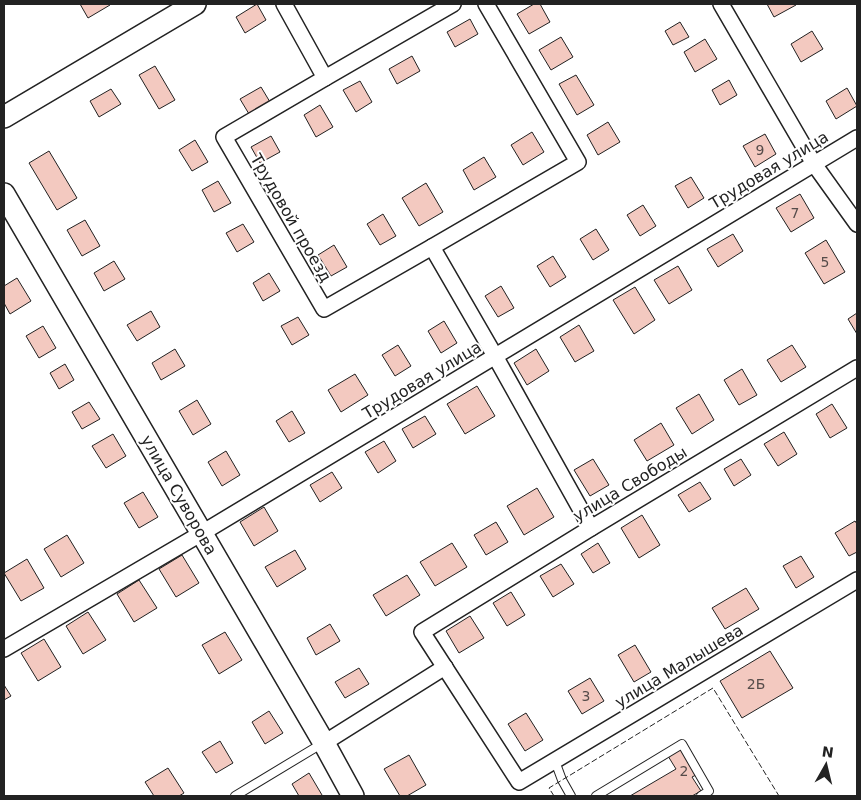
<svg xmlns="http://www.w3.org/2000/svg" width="861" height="800" font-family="'DejaVu Sans',sans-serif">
  <rect width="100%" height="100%" fill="#fff"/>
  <g fill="#f3c9c0" stroke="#222">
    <path d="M80,4H109L110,5L88,18Z"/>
    <path d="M257,4L266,20L245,33L236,17Z"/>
    <path d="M534,4H540L550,22L529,34L517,14Z"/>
    <path d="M767,4H795L796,5L774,17Z"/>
    <path d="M470,19L478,34L455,47L447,32Z"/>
    <path d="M680,22L689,37L673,45L665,31Z"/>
    <path d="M812,31L823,49L801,62L791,44Z"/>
    <path d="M561,37L573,57L551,70L539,50Z"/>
    <path d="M705,39L717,59L695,72L684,52Z"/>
    <path d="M412,56L420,71L397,84L389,69Z"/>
    <path d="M155,66L175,100L159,109L139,75Z"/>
    <path d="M576,75L594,105L577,115L559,84Z"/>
    <path d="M729,80L737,95L720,105L712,90Z"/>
    <path d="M360,81L372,102L356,112L343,90Z"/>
    <path d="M261,87L270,102L249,114L240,99Z"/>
    <path d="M847,88L857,106L836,119L826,101Z"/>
    <path d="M111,89L121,104L99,117L90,101Z"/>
    <path d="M320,105L333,127L316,137L304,115Z"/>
    <path d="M608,122L620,142L598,155L587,135Z"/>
    <path d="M532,132L544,152L523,165L511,145Z"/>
    <path d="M765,134L776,154L755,167L743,146Z"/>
    <path d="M271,136L280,152L260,163L251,147Z"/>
    <path d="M195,140L208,162L192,171L179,150Z"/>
    <path d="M49,151L77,198L57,210L29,163Z"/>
    <path d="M484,157L496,177L474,190L463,170Z"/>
    <path d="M691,177L704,198L688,208L675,186Z"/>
    <path d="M218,181L231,203L214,212L202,190Z"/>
    <path d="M426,183L443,212L419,226L402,198Z"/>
    <path d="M800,194L814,218L791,232L776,208Z"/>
    <path d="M643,205L656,226L640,236L627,215Z"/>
    <path d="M383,214L396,236L380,245L367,224Z"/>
    <path d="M85,220L100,246L82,256L67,230Z"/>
    <path d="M243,224L254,242L237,252L226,233Z"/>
    <path d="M596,229L609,250L593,260L580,239Z"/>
    <path d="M733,234L743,251L718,267L707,249Z"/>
    <path d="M826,240L845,272L824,284L805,253Z"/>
    <path d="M334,245L347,267L331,276L318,255Z"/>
    <path d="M553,256L566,277L550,287L537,266Z"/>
    <path d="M114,261L125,279L104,291L94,273Z"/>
    <path d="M678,266L692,290L669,304L654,280Z"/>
    <path d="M269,273L280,291L263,301L253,283Z"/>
    <path d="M17,278L31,301L10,314L4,303V286Z"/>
    <path d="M501,286L514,308L498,317L485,296Z"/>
    <path d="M635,287L655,320L634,334L613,300Z"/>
    <path d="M151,311L160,327L137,341L127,325Z"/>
    <path d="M857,313V334L848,319Z"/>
    <path d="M298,317L309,335L292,345L281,326Z"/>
    <path d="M444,321L457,343L441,353L428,331Z"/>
    <path d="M579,325L594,351L575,362L560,337Z"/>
    <path d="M43,326L56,348L39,358L26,336Z"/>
    <path d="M398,345L411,366L395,376L382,355Z"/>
    <path d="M792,345L806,367L781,382L767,360Z"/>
    <path d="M175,349L185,366L161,380L152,363Z"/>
    <path d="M536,349L549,371L527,385L514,363Z"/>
    <path d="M65,364L74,380L59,389L50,373Z"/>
    <path d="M742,369L757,395L739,405L724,380Z"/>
    <path d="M355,374L368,395L341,412L328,390Z"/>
    <path d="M477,386L495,416L465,434L447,404Z"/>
    <path d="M699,394L714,420L692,434L676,408Z"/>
    <path d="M197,400L211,424L193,435L179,411Z"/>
    <path d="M89,402L100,419L82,429L72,412Z"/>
    <path d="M832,404L847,428L830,438L816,414Z"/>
    <path d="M292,411L305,433L289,442L276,421Z"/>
    <path d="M425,416L436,434L413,448L402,429Z"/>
    <path d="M661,423L674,445L647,461L634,440Z"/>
    <path d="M784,432L797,454L778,466L764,444Z"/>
    <path d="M113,434L126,456L106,468L92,446Z"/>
    <path d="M384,441L396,461L378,473L365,452Z"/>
    <path d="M226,451L240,475L222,486L208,462Z"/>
    <path d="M593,459L609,485L590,496L574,470Z"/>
    <path d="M741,459L751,475L734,486L724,469Z"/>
    <path d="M332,472L342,488L320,502L310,485Z"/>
    <path d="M700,482L711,499L689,512L678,495Z"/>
    <path d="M537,488L554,517L524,535L507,506Z"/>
    <path d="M143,492L158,517L139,528L124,503Z"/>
    <path d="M264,507L278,531L254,546L240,522Z"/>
    <path d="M642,515L660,545L639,558L621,528Z"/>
    <path d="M855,521L857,524V552L849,556L835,533Z"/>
    <path d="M496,522L508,542L486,555L474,535Z"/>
    <path d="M67,535L84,563L61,577L44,549Z"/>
    <path d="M452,543L467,567L435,586L420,562Z"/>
    <path d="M598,543L610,563L593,573L581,554Z"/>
    <path d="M295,550L306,569L277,587L265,567Z"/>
    <path d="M182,555L199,583L176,597L159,569Z"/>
    <path d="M801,556L814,577L796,588L783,566Z"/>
    <path d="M27,559L44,588L21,601L4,573Z"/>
    <path d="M561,564L574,584L553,597L540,576Z"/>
    <path d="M407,575L420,595L386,616L373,595Z"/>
    <path d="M139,580L157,608L134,622L117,594Z"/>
    <path d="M746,588L759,609L725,629L712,608Z"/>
    <path d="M511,592L525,615L507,626L493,603Z"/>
    <path d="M88,612L106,640L83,654L66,626Z"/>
    <path d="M470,616L484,638L459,653L446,631Z"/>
    <path d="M330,624L340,641L316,655L307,638Z"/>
    <path d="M225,632L242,660L219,674L202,645Z"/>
    <path d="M44,639L61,667L38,681L21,653Z"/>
    <path d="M635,645L651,672L634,682L618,655Z"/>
    <path d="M770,651L793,688L742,718L720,681Z"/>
    <path d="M359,668L369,684L345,698L335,682Z"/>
    <path d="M590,678L604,701L582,714L568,691Z"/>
    <path d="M4,685L11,696L4,700Z"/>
    <path d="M269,711L283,733L265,744L252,722Z"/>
    <path d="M526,713L543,740L525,751L508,724Z"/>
    <path d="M220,741L233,763L216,773L202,752Z"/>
    <path d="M682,747L698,774L692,777L701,791L692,796H630L676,769L668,756Z"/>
    <path d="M409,755L426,785L407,796H400L384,769Z"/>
    <path d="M168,768L184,793L179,796H154L145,782Z"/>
    <path d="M309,773L322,795L321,796H299L292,784Z"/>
  </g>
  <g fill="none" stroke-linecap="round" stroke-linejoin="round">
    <g stroke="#222" stroke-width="10">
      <g id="service">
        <path d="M555,761L562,780L571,796"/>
        <path d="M235,796L323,743"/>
        <path d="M596,796L682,744L709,791L701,796"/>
      </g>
    </g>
    <g stroke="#222" stroke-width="18">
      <g id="minor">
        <path d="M284,4L325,78L453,4"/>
        <path d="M486,4L578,162L432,247L495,356L591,528"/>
        <path d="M721,4L814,164L857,224"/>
        <path d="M325,78L224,137L324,309L432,247"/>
        <path d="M857,368L591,528L422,632L519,782L857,580"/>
        <path d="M4,649L202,533L857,138"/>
        <path d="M324,743L445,667"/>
      </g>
    </g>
    <g stroke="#222" stroke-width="24">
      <g id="secondary">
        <path d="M4,117L195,4"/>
        <path d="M4,194L324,743L353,796"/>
      </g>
    </g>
    <use href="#service" stroke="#fff" stroke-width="8"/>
    <use href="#minor" stroke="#fff" stroke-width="15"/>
    <use href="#secondary" stroke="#fff" stroke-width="21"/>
    <path stroke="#222" stroke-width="1" stroke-dasharray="6 2.5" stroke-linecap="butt" d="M554,796L549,788L713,688L779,796"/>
  </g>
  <g text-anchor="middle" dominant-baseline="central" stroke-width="4" stroke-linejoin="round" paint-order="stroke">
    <g font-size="14" fill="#564c4a">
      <text x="760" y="150">9</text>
      <text x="795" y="213">7</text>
      <text x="825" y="262">5</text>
      <text x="756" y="684">2Б</text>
      <text x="586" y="696">3</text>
      <text x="684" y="771">2</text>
    </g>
    <g font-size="16" fill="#222" stroke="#fff">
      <text transform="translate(769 170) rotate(-31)">Трудовая улица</text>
      <text transform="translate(291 218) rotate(60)">Трудовой проезд</text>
      <text transform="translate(422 380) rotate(-31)">Трудовая улица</text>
      <text transform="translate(630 484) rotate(-31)">улица Свободы</text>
      <text transform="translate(179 495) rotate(60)">улица Суворова</text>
      <text transform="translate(679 666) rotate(-31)">улица Малышева</text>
    </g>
  </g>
  <rect width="861" height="800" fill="none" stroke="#222222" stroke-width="10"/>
  <g transform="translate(826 765) rotate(8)" stroke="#ffffff" stroke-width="4" paint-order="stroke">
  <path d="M0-4L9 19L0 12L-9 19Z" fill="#222222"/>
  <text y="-8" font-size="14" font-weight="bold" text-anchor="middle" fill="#222222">N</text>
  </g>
</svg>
